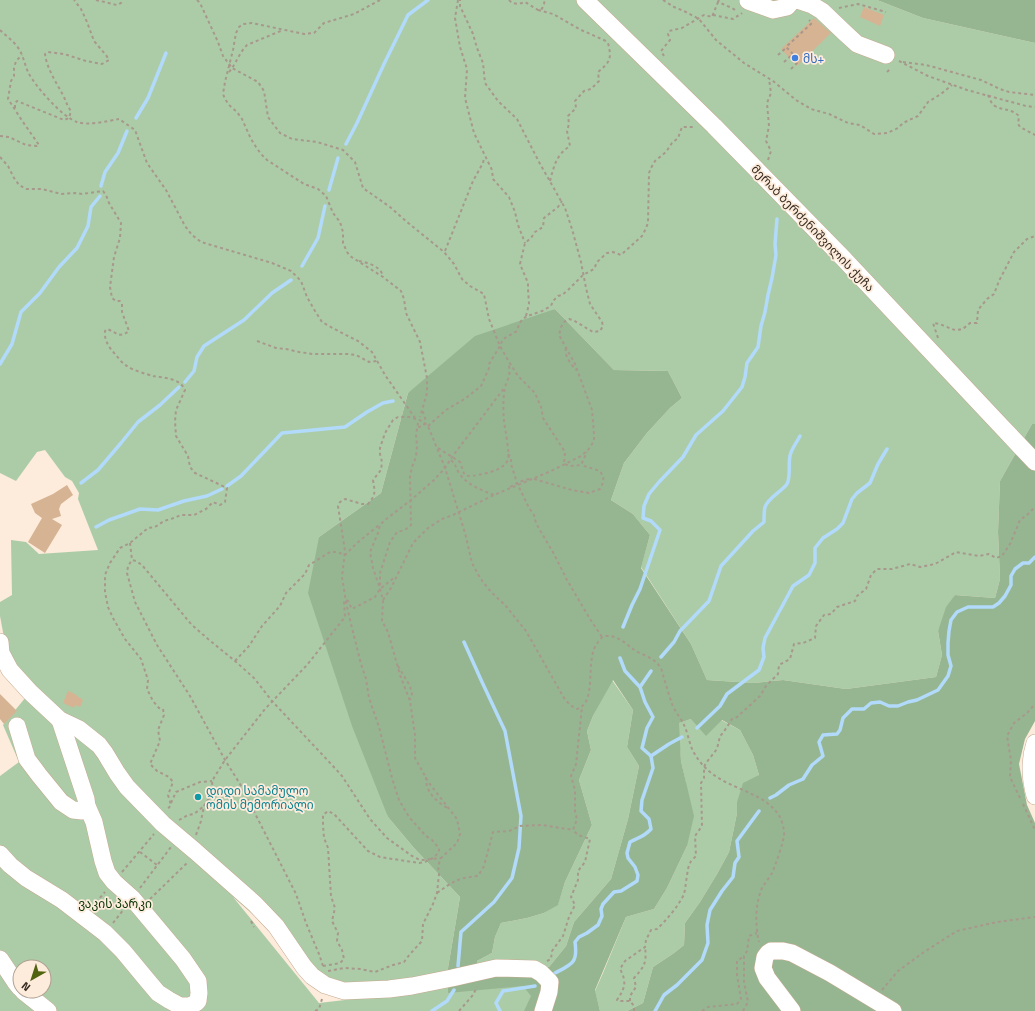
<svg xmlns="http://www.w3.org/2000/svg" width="1035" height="1011" font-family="'Titillium Web','Noto Sans Georgian',sans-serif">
  <rect width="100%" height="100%" fill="#fdebdb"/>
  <g fill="#accca8" fill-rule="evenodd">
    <path d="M0,0H877L923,18L1035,43V424H1032L1000,481L998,532L1000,579L995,598L955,595L938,631L942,655L936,677L846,689L783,680L753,683L707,680L691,644L641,567L650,535L633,514L611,500L624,463L647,433L670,408L682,398L668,371L614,370L555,309L408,393L381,493L319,537L388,817L414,848L460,897L448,968V989L536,980L531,1011H0V776L19,762L3,725L30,692L31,686L6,648L0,616V602L12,595L11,540L26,542L39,554L98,550L78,499L79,493L72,481L65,477L45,450L37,452L16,481L0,473ZM233,897L314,967L345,1000L319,1003ZM20,967H44V991H20Z"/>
    <path d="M612,680L633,710L627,747L639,766L628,819L611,879L574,922L566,946L549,967L522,961L478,965L477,961L492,953L495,937L501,923L527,918L544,913L558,904L565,882L592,825L579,780L591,750L587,731L593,716Z"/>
    <path d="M691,719L721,720L740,730L753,755L759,775L737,802V813L729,852L717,874L700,902L685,923L684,945L674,953L653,967L643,1003L627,1011H600L595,991L603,973L626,917L654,909L667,888L687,846L686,783L681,761L678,723Z"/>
  </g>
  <g fill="#96b692" fill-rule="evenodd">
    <path d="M877,0H1035V43L923,18Z"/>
    <path d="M555,309L614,370L668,371L682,398L670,408L647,433L624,463L611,500L633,514L650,535L641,568L691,644L707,680L753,683L783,680L846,689L936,677L942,655L938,631L946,607L955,595L995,598L1000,579L998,532L1000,481L1032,424H1035V721L1025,739L1019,764L1027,805L1035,823V1011H627L643,1003L653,967L674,953L684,945L685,923L700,902L717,874L729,852L737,813V802L743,783L759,775L753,755L740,730L722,720L706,736L691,719L679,723L681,761L694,816L687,846L667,888L654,909L626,917L595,990L600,1011H524L531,996L523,986L448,993V968L460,897L414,848L388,817L352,726L308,593L319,537L381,493L408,393L475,336ZM613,680L633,710L627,747L639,766L628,819L611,879L574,922L566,946L549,967L522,961L478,964L477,961L492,953L495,937L501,923L527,918L544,913L558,905L565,882L592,825L579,780L591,750L587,731L593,716Z"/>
  </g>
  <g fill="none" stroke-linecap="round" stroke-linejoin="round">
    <g stroke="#b2dafa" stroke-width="3.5">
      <path d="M136,118L148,98L166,53"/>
      <path d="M346,144L357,123L384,64L408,15L428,0"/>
      <path d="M101,186L105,172L118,153L127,131"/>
      <path d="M329,190L338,158"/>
      <path d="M302,266L318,238L325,206"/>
      <path d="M0,364L12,344L21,312L40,293L59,267L77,248L88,226L91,207L100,196"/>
      <path d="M185,382L194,371L197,357L204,346L244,320L272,293L291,280"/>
      <path d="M81,483L98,470L121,443L138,422L160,405L179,387"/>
      <path d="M227,486L241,476L282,433L345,427L367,412L383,403L393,401"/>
      <path d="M96,527L109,520L140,509L158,510L184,501L207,496L222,489"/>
      <path d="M623,627L632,605L640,589L660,530L651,521L643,518L644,506L649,494L659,482L683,457L696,435L723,411L742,387L745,377L747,363L758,347L761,326L765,312L768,295L772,278L776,255L775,244L777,219"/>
      <path d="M661,657L674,642L680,631L709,601L721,566L753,531L764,522C764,518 764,511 765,507C768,498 781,492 787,484C791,476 788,464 790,456C791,449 797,442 800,436"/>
      <path d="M640,687L651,671"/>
      <path d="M697,728L720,706L727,694L759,670L764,657L763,648L765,638L793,586L809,575L815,563V548L823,538L837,529L843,523L852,499L857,493L870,483L878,464L887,449"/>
      <path d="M651,756L669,744L682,737"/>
      <path d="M770,798L776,795L789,785L803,779L812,765L823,756L819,742L823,735L837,734L840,730L843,718L852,709H864L871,703L880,702L889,706H898L908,702L917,700L938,690L948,676L951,666L948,655V643L949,631L951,620L957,612L968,607H993L999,603L1005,596L1011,585V576L1015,569L1023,563H1029L1035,557"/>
      <path d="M458,966L461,932L494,902L512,878L519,848L521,816L505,731L482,682L464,642"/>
      <path d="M555,973C572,964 578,963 575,942L579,937L587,933L598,925L602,916L601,909L603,904L614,892L621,891L637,881L638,875L635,867L628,858L627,853L630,842C639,837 644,837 651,829L649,819L641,811L642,800L653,768L651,756L642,748L647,728L653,717L645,702L640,687L625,671L620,658"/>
      <path d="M432,1011L447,1001L454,990"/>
      <path d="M500,1011L496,1003L503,991L535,986"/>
      <path d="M655,1011L664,995L677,985L702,960L708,943L707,925L710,910L722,891L733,877L735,863L739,857L737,841L759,811"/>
    </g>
  </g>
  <g fill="#d6b392">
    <path d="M864,7L884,15L880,26L860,17Z"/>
    <path d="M814,18L831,33L797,66L781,49Z"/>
    <path d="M67,485L73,495L61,504L59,509L61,516L52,519L62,525L45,553L28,542L42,518L35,513L31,504L53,494Z"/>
    <path d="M68,691L73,693L83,700L80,707L75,705L74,708L63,703Z"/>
    <path d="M0,694L17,711L4,724L0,719Z"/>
  </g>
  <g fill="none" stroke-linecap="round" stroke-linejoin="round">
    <g stroke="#c5aa8f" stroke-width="18">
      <g id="minor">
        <path d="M585,0L714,126L843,258L1001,426L1035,462"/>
        <path d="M797,0L812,5L822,11L845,33L857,44L886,55"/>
        <path d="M748,1L773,10L787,7L793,0"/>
        <path d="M0,642L1,653L10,670L30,692L60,720L79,729L99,745L105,753L117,773L127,787L163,824L195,851L255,904L276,926L304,967L312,976L325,985L344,991L389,989L412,986L452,978L496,968L534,969L541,973L550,982L549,992L543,1011"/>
        <path d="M17,726L27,759L39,775L61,802L73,810L82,811L87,806"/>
        <path d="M1035,743C1029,761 1030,778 1035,796"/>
        <path d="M0,854L10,865L26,878L62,900L105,933L123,951L147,980L158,993L169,1000L180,1006H189L196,1003L198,1001L199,993L198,981L183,959L132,898L114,882L107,873L103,861L94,822L87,806L86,799L60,720"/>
        <path d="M0,959L16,983L20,988"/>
        <path d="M23,991L48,1011"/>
        <path d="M792,1011L767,978L763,968L765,957L768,953L771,951H783L792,953L830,973L893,1011"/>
      </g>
    </g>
    <g stroke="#a7988b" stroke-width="2" stroke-dasharray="3 3" stroke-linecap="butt">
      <path d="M96,0L117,5L121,3L122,0"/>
      <path d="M197,0L200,3L218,42L223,56L232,68L258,82L264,91L268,117L280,133L292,139L317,142L343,150L355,162L363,188L390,207L407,222L444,252L454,264L462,279L470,286L484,294L489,319L500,346L509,362L518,376L535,393L541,407L543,418L565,452L564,464L570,466L581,465L587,452"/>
      <path d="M380,0L354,14L324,23L314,33L304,34L252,23L243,24L239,27L236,33L233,50L225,82L223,94L225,99L229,105L237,112L242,119L251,139L256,147L261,154L267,160L304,184L318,189L326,196L333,213L340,222L343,232V243L347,252L350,256L383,277L401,291L404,299L406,313L420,342L427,378V393L420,417"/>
      <path d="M458,0L455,18L460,47L467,69L465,98L474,133L492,170L493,179L509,197L515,212L518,225L525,243"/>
      <path d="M509,0C513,5 519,4 525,2L538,10H541C543,7 545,4 544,0"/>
      <path d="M663,0L674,7L684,11L699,19L716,40L744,63L773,81L796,100L811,109L829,114L848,123L860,125L874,134L887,133L898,128L903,123L918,116L928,102L941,94L952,85"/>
      <path d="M719,0L718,2L732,8L737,11"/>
      <path d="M839,8L858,4L886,12"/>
      <path d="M538,10L553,14L579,29L606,41"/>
      <path d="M713,15L733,19C736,16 739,16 742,13"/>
      <path d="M0,30C5,35 11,39 16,45C23,53 24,63 28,72C35,86 62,117 77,122C88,126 108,121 119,119L135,130L147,163L166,190L185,226L192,235L201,242L272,263L291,271L301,281L307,297L315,311L322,322L340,332L358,341L372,352L385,375L415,418"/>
      <path d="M778,55L786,48"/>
      <path d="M664,56L661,51L670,40L668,34L669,31L682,28L704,15L712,17L718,2"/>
      <path d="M899,61L928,76L967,90L1026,106L1035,107"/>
      <path d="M784,62L793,54L786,47L812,23L809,20"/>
      <path d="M903,62L926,65L981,80L1000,89L1009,92L1035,95"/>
      <path d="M791,69L799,61L793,54"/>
      <path d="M229,72C236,64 239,53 247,45L283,30"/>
      <path d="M887,72L891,68"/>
      <path d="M988,95C990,99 991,104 995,106C1004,111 1010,108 1019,116L1018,124L1020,127L1035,135"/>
      <path d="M15,108V103L17,101L64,120L69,118L71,111C67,106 66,101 63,95C56,82 47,69 45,54L48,52L64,54L86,61L102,64L109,60L106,55L94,41L87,22L81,9L74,0"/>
      <path d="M0,136L9,137L26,145L37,146L39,145L23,122L8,99L11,81L14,76V68L16,61L22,55"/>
      <path d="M0,157L8,166L14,178L19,185L26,189H42L61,194L75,193L82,194L103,191L106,195L109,203L121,223L120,238L114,257L110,287L112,298L116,301H120L122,304V312L129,331C119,339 116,332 107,329L105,331C104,340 109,348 116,355C119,359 123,364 127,366C132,370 146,374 153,376C164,378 180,378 185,390L176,410L175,421L176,436L188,456L190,467L195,473L227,488L225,502L220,505L213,502L206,509L194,515H181L174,518L164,521L155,527L148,528L130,543L120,548L110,563L105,575V592L108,607L113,618L125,639L141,659L148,680L147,689L153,701L159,708L163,709L164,715L158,730L160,741L150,764L157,771L169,777L173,782L168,795L171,805L167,810"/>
      <path d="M768,160L771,151L766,141L769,126L767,103L771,93L769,79"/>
      <path d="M550,181C554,166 556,155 570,146L567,131L569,124L568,116L576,108L575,101L584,91L591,89L599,81L598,72C610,62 612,59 608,43"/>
      <path d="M445,251L473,181L483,163L484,158"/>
      <path d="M359,261C367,262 382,267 383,277"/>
      <path d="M526,316L529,304L528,289V283L520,264L525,243L531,238L535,232L543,227L544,218L558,207L562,201"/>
      <path d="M938,338L933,323C949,324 955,338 970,323H977L978,310L987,299L994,294L999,281L1014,252L1027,239L1035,236"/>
      <path d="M257,341L276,348L286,349L299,352L313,354H348L356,355L369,362L377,361"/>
      <path d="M566,348C564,356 571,364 576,370"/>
      <path d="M428,426L446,410L466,398L481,386L489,368V364L500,346L503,339L517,331C521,316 526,317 539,312C543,311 547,308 551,306L553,301L558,296L562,295L568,290L583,275L594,269L597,262L607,253L613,252L621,255L643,235L648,223L649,173L651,168L655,161L666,152L672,143L678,138L682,127H694"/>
      <path d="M418,427L423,426C427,421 425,416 422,410"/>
      <path d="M438,448L460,462C465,474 461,478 478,475C488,473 503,470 508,460C510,455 505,429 504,421C503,410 503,398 505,387C506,383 508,380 509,376C510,372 509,367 509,364"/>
      <path d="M508,454L511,458V464L517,483L529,508L534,515L536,523L541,532L554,554L567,580L590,619L602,637"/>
      <path d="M451,460C457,466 455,467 459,473C467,485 481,490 494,495"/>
      <path d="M534,479L572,490L589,493L600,489C604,481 605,479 600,471L581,465"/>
      <path d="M510,487C517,483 522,480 530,479"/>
      <path d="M130,543L132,560"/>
      <path d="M379,586L373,568L370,552L378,533L380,525L385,520L411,500L434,480L445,468L452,457L505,387"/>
      <path d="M383,600L391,588L413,543L428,528L442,519L453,515L494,495L551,471L581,456L588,450L594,441V434L592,410L575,364L559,335L561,327L564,322L569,319L573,320L593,332L600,331L603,326L602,322L590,304L586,288L581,262L572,229L565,208L539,162L517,119L498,101L485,83L483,63L477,48L473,34L460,6V0"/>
      <path d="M235,661L249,646L262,626L280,606L286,593L305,574L309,565L330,552H337L345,555L357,543L379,525"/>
      <path d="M398,666L410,686L412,694L410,700"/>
      <path d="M426,777C425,792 437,802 449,809"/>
      <path d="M1020,798L1010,777L1011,760L1007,736L1014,723L1027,713L1035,704"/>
      <path d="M171,803L176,792L200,782L212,781"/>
      <path d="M1023,804L1035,830"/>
      <path d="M179,820L188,815L194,814L204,806"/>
      <path d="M196,835L201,821L204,806L213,792L212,781L225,760L265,709L307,665L341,622L345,617L344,601L346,600L348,601L352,609L375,597L380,589L395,577"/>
      <path d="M140,852L157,865"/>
      <path d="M122,872L154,834"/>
      <path d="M140,888L171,847"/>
      <path d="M437,893C454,881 457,878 478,876L484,866L493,832L509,831L520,826L542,825L573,830"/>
      <path d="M150,899L187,863"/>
      <path d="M92,907L105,892"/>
      <path d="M251,921L254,927"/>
      <path d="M113,923L124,909"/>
      <path d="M547,961L551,959L552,951L563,936L569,917L575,905L571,897L578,880V871L585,862L590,839L578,835L573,830L577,819L575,813V790L571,776L576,764L582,707"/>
      <path d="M323,966L340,963L344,959L342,950L337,941L338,933L332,921L335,908L331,896L328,848L324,838L323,825V815L328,811L334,814L368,851L380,857L419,863C427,862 433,859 439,852V848L432,840L426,836L409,817L399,800L392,778L379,727L369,698L366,679L361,664L351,624L346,602L342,577L345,551L338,506L340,502L345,499L362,504H368C376,495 375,492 373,480L381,470L382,462L380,454V448L385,433L393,420L398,417H409L422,421L428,426L445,468L465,533L472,563L480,578L491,592L505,605L526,631L564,698L570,705L577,709C599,702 583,657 599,641C601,638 603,636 606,636C617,635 625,643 633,649C641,655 654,657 660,667C662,669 662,673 663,675C666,685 669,695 672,704C675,712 681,718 684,725C688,733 689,743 693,751C699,762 707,771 717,777C741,793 781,797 784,832C785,839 775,866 772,873C769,878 765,883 762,888C755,904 755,925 759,942"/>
      <path d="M323,966L319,954L306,923L296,894L240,784L225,760L190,696L157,645L135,602L127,573L128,566L132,560L136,561L142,565L191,624L208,639L235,661L254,678L272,701L332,765L342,776L370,819L387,838L412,856L418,859L422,860L441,858"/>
      <path d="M328,971L344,968L360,969L375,972L393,965L404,962L410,954L422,941L423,924L433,904L437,893L439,874L438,866L441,858L457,843L460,834L457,819L429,783L415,758V735L410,701L400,675L388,632L382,621L383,600L380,589V573L390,542L397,532L405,530L411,525L410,477L412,467L416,457L417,446L416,435L418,423"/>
      <path d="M882,990L898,971L924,952L957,931L997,922L1035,917"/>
      <path d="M630,1001V996L636,987L634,978C644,967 647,963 645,947"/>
      <path d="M315,1011L319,1009L322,999"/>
      <path d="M459,1011L473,995L477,987"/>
      <path d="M634,1011V1006L630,1001H619L617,1000C625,988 627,982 620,969L625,961L645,947L646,940L651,930L657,929C665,922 680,904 684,894C686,887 687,868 690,863C691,861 694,858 696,856L695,836L702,826L701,783L704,778V767L706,763L717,749L720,736L723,733L732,719L737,717L760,696L766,686L778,674L779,665L790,659L794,644L803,643L815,638L816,626L824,615L831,614L837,607L855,601L857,596L866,589L871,575L877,569H892L910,564L920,567L935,564L956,552L979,556L989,554L996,558L1002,556L1010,544L1020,520L1027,515L1035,507"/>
      <path d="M702,1011L708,1007L737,1004L741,999L737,975V961L744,956"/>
      <path d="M743,1011L748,1002L744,982V956L747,951L749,936L757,933"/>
    </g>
    <use href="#minor" stroke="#fff" stroke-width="17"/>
  </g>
  <circle fill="#3f7fe0" stroke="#fdebdb" stroke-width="1.5" cx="795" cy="58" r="4"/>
  <circle fill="#0f9aa8" stroke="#fdebdb" stroke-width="1.5" cx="198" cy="797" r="4"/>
  <g text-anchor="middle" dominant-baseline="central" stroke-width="3.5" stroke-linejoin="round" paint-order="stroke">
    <g font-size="12" fill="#366cbe" stroke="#fdebdb" text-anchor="start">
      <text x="803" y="58">მს+</text>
    </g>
    <g font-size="12" fill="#382d22" stroke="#fdebdb">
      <text transform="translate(813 228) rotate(46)">მერაბ ბერძენიშვილის ქუჩა</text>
    </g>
    <g font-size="12" fill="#0d838f" stroke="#fdebdb" text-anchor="start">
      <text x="206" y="790">დიდი სამამულო<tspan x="206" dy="14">ომის მემორიალი</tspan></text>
    </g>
    <g font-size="12" fill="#063403" stroke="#fdebdb">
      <text x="115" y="903">ვაკის პარკი</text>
    </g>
  </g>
  <g transform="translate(32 979) rotate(219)"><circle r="19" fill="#fdebdb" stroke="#ae9f91"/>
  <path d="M0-3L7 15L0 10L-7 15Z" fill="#506410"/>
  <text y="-6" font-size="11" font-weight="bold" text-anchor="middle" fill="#382d22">N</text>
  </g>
</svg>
